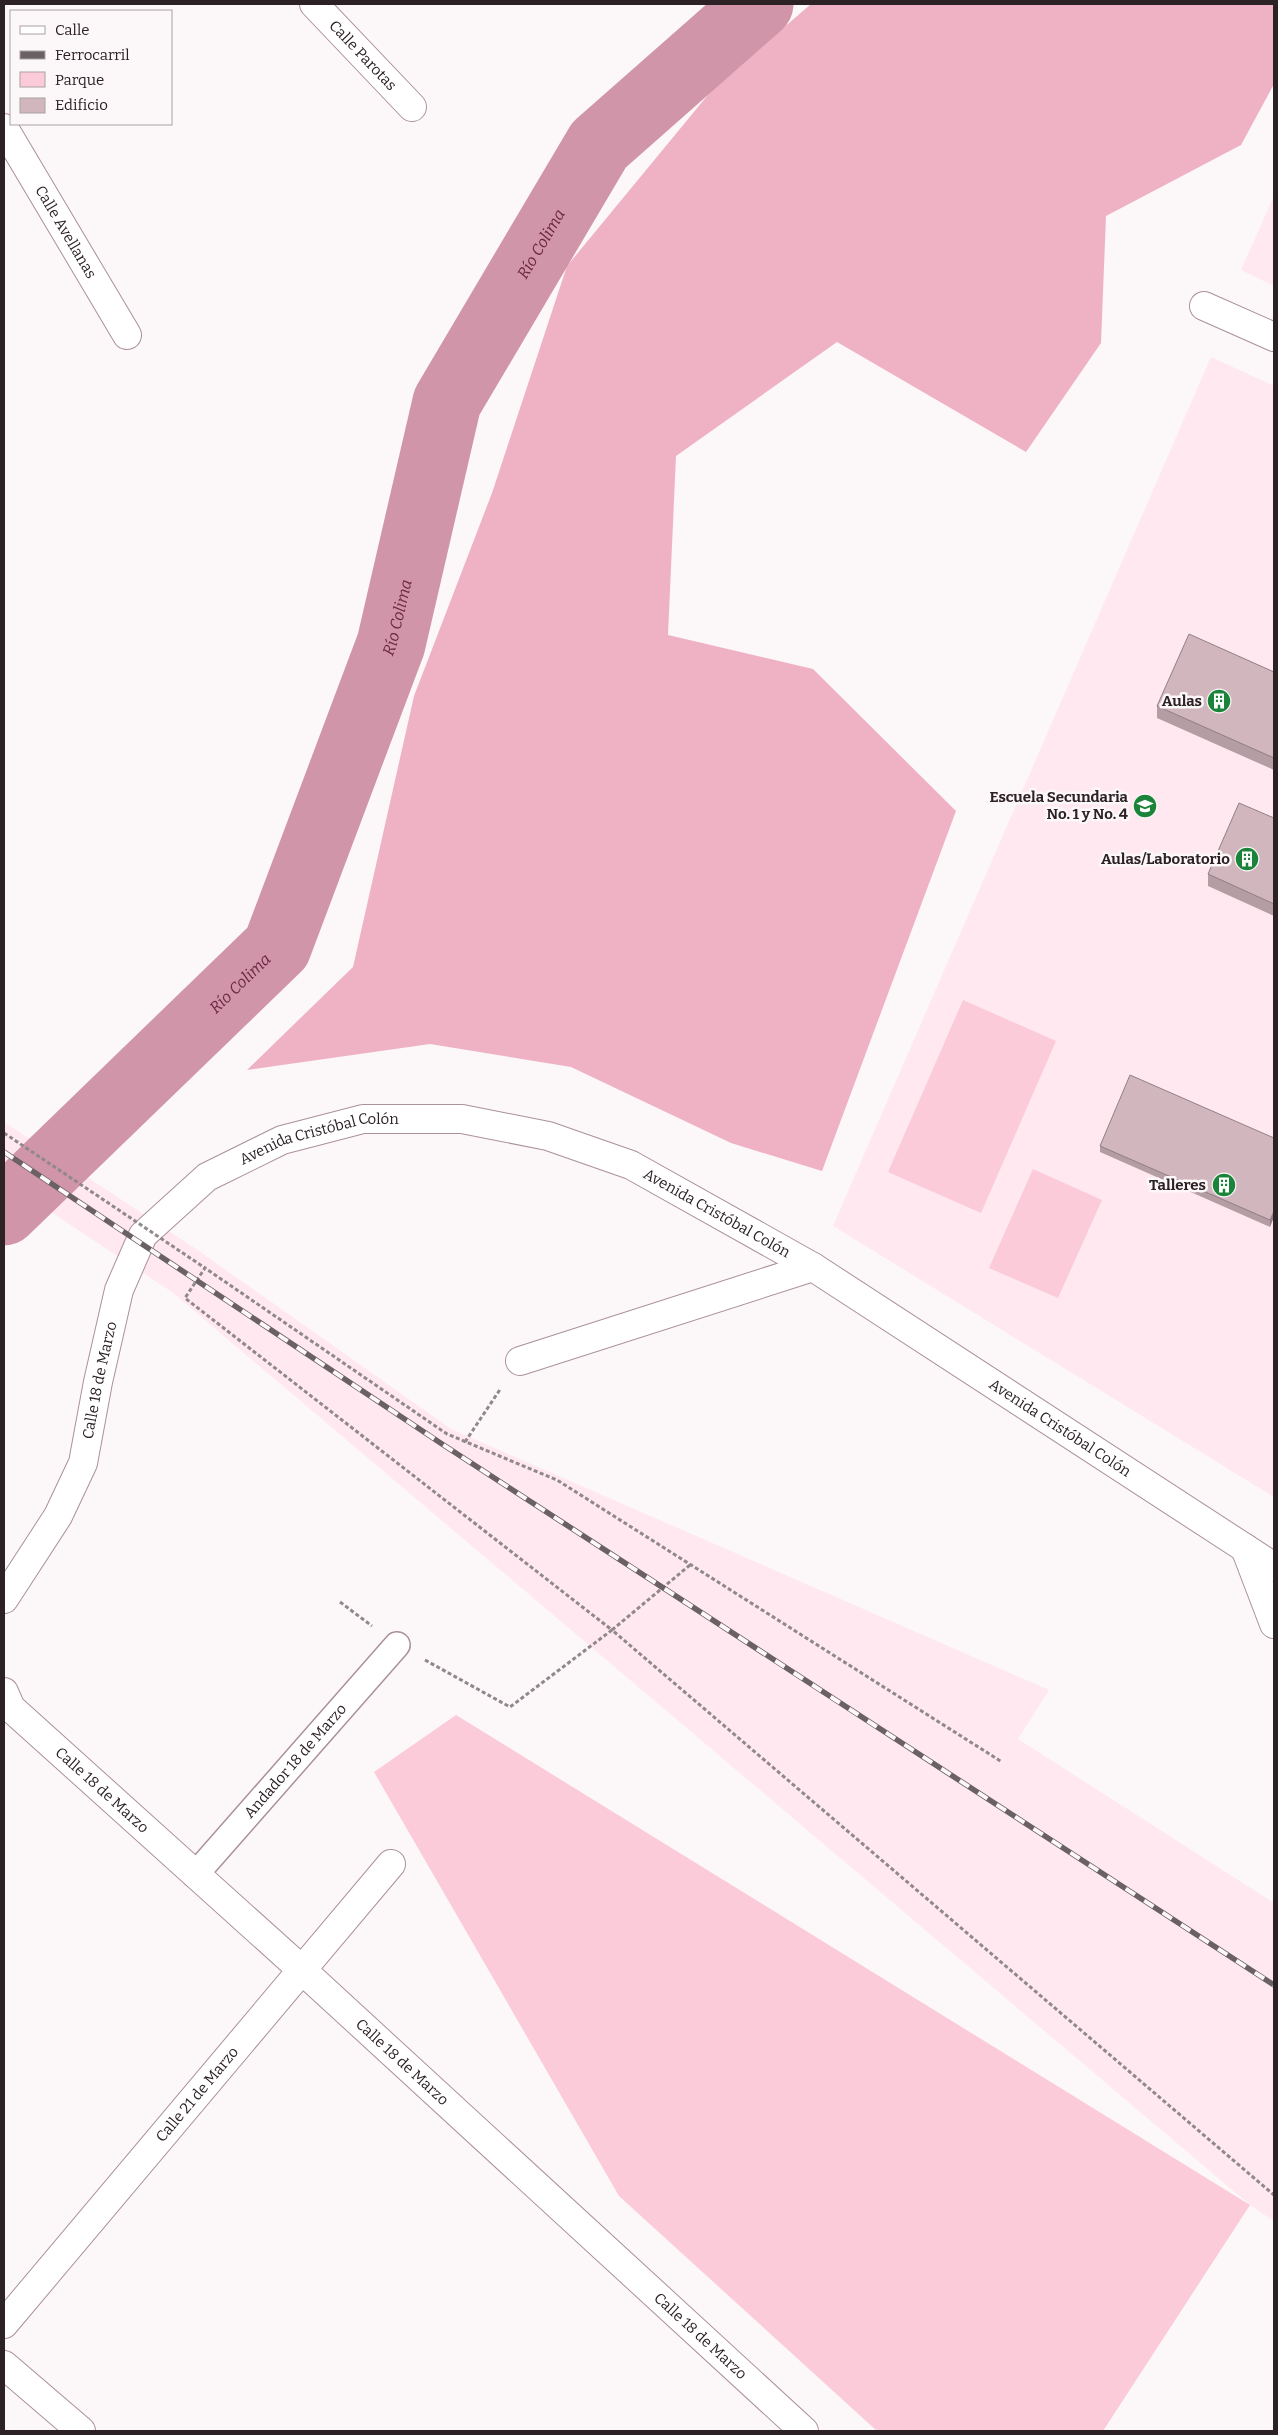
<svg xmlns="http://www.w3.org/2000/svg" width="1278" height="2435" font-family="Bitter,serif">
  <rect width="100%" height="100%" fill="#fcf7f8"/>
  <g fill="#ffe8ef">
    <path d="M1274,196V286L1241,270Z"/>
    <path d="M1211,357L1274,386V1497L833,1226Z"/>
    <path d="M4,1122L199,1251L451,1429L1049,1690L1018,1739L1274,1903V2221L1250,2205L172,1292L4,1181Z"/>
  </g>
  <g fill="#fccbda">
    <path d="M963,1000L1056,1041L981,1213L888,1172Z"/>
    <path d="M1033,1169L1102,1200L1058,1298L989,1268Z"/>
    <path d="M456,1715L1250,2205L1103,2431H877L619,2196L374,1772Z"/>
  </g>
  <path fill="#efb2c5" d="M811,4H1274V84L1241,145L1106,216L1101,343L1026,452L837,342L676,456L668,635L813,669L956,811L822,1171L731,1143L571,1067L430,1044L247,1070L353,967L414,696L492,493L567,266L712,90Z"/>
  <g fill="none" stroke-linecap="round" stroke-linejoin="round">
    <path stroke="#d095a8" stroke-width="69" id="s1" d="M4,1211L277,947L391,644L447,402L599,145L759,4"/>
    <g stroke="#ab9198" stroke-width="28">
      <g id="pedestrian">
        <path id="s2" d="M195,1875L397,1645"/>
      </g>
    </g>
    <g stroke="#ab9198" stroke-width="30">
      <g id="minor">
        <path id="s3" d="M314,4L412,107"/>
        <path id="s4" d="M4,128L127,335"/>
        <path d="M1204,306L1274,337"/>
        <path d="M520,1361L813,1267"/>
        <path d="M1245,1548L1274,1624"/>
        <path id="s5" d="M4,1599L58,1516L83,1463L98,1382L119,1290L143,1235L207,1177L282,1140L363,1119H462L548,1136L631,1165L813,1267L1274,1567"/>
        <path id="s6" d="M4,1692L11,1708L302,1970L804,2431"/>
        <path id="s7" d="M4,2324L391,1864"/>
        <path d="M4,2365L81,2431"/>
      </g>
    </g>
    <g stroke="#90888a" stroke-width="3" stroke-dasharray="4 2.5" stroke-linecap="butt">
      <path d="M465,1442L501,1388"/>
      <path d="M690,1565L612,1630L185,1298L205,1268L447,1434L557,1480L1002,1762"/>
      <path d="M340,1602L372,1626"/>
      <path d="M425,1660L510,1707L612,1630L1274,2195"/>
    </g>
    <use href="#pedestrian" stroke="#fff" stroke-width="25"/>
    <use href="#minor" stroke="#fff" stroke-width="28"/>
    <g stroke="#6a6164" stroke-width="5.5">
      <path id="rail" d="M4,1152L442,1444L1274,1985"/>
    </g>
    <use href="#rail" stroke="#fcf7f8" stroke-width="4" stroke-dasharray="11" stroke-linecap="butt"/>
    <path stroke="#90888a" stroke-width="3" stroke-dasharray="4 2.5" stroke-linecap="butt" d="M4,1133L205,1268"/>
  </g>
  <g fill="#b49da3">
    <path d="M1274,672V770L1157,718V706Z"/>
    <path d="M1274,818V916L1208,886V874Z"/>
    <path d="M1274,1138L1270,1227L1100,1152V1146Z"/>
  </g>
  <path fill="#927f85" d="M1274,1211V1217L1270,1227V1220Z"/>
  <g fill="#d1b6be" stroke="#927f85">
    <path d="M1189,634L1274,672V758L1157,706Z"/>
    <path d="M1239,803L1274,818V904L1208,874Z"/>
    <path d="M1130,1075L1274,1138V1211L1270,1220L1100,1146Z"/>
  </g>
  <defs>
    <g id="building-disc" transform="scale(1.25)"><circle r="9.5" fill="#1b843a" stroke="#fcf7f8"/><path d="M-4-6H4V6H1V3H-1V6H-4ZM-2.5-4.3h1.7v1.8h-1.7ZM.8-4.3h1.7v1.8H.8ZM-2.5-1h1.7V.8h-1.7ZM.8-1h1.7V.8H.8Z" fill="#fff"/></g>
    <g id="school-disc" transform="scale(1.25)"><circle r="9.5" fill="#1b843a" stroke="#fcf7f8"/><path d="M0-5L7-2L0 1L-7-2ZM-4 1L0 2.5L4 1V4Q0 6-4 4Z" fill="#fff"/></g>
  </defs>
  <g fill-rule="evenodd">
    <use href="#building-disc" x="1219" y="701"/>
    <use href="#school-disc" x="1145" y="806"/>
    <use href="#building-disc" x="1247" y="859"/>
    <use href="#building-disc" x="1224" y="1185"/>
  </g>
  <g text-anchor="middle" dominant-baseline="central" stroke-width="5" stroke-linejoin="round" paint-order="stroke">
    <g font-size="15" fill="#2c2225" stroke="#fcf7f8">
      <text stroke="none"><textPath href="#s3" startOffset="71">Calle Parotas</textPath></text>
      <text stroke="none"><textPath href="#s4" startOffset="121">Calle Avellanas</textPath></text>
      <text stroke="none"><textPath href="#s5" startOffset="601">Avenida Cristóbal Colón</textPath></text>
      <text stroke="none"><textPath href="#s5" startOffset="1021">Avenida Cristóbal Colón</textPath></text>
      <text stroke="none"><textPath href="#s5" startOffset="242">Calle 18 de Marzo</textPath></text>
      <text stroke="none"><textPath href="#s5" startOffset="1426">Avenida Cristóbal Colón</textPath></text>
      <text stroke="none"><textPath href="#s2" startOffset="152">Andador 18 de Marzo</textPath></text>
      <text stroke="none"><textPath href="#s6" startOffset="140">Calle 18 de Marzo</textPath></text>
      <text stroke="none"><textPath href="#s6" startOffset="545">Calle 18 de Marzo</textPath></text>
      <text stroke="none"><textPath href="#s7" startOffset="300">Calle 21 de Marzo</textPath></text>
      <text stroke="none"><textPath href="#s6" startOffset="950">Calle 18 de Marzo</textPath></text>
    </g>
    <g font-size="15" font-weight="bold" fill="#2c2225" stroke="#fcf7f8" text-anchor="end">
      <text x="1202" y="701">Aulas</text>
      <text x="1128" y="797">Escuela Secundaria<tspan x="1128" dy="17">No. 1 y No. 4</tspan></text>
      <text x="1230" y="859">Aulas/Laboratorio</text>
      <text x="1206" y="1185">Talleres</text>
    </g>
    <g font-size="16" font-style="italic" fill="#6e2743" stroke="#fcf7f8">
      <text stroke="none"><textPath href="#s1" startOffset="1136">Río Colima</textPath></text>
      <text stroke="none"><textPath href="#s1" startOffset="731">Río Colima</textPath></text>
      <text stroke="none"><textPath href="#s1" startOffset="328">Río Colima</textPath></text>
    </g>
  </g>
  <rect width="1278" height="2435" fill="none" stroke="#2c2225" stroke-width="10"/>
  <rect x="10" y="10" width="162" height="115" fill="#fcf7f8" stroke="#a9a2a4"/>
  <rect x="20" y="26" width="25" height="8" fill="#ffffff" stroke="#a9a2a4"/>
  <text x="55" y="35" font-size="15" fill="#2c2225">Calle</text>
  <rect x="20" y="51" width="25" height="8" fill="#6a6164" stroke="#a9a2a4"/>
  <text x="55" y="60" font-size="15" fill="#2c2225">Ferrocarril</text>
  <rect x="20" y="72" width="25" height="15" fill="#fccbda" stroke="#a9a2a4"/>
  <text x="55" y="85" font-size="15" fill="#2c2225">Parque</text>
  <rect x="20" y="98" width="25" height="15" fill="#d1b6be" stroke="#a9a2a4"/>
  <text x="55" y="110" font-size="15" fill="#2c2225">Edificio</text>
</svg>
